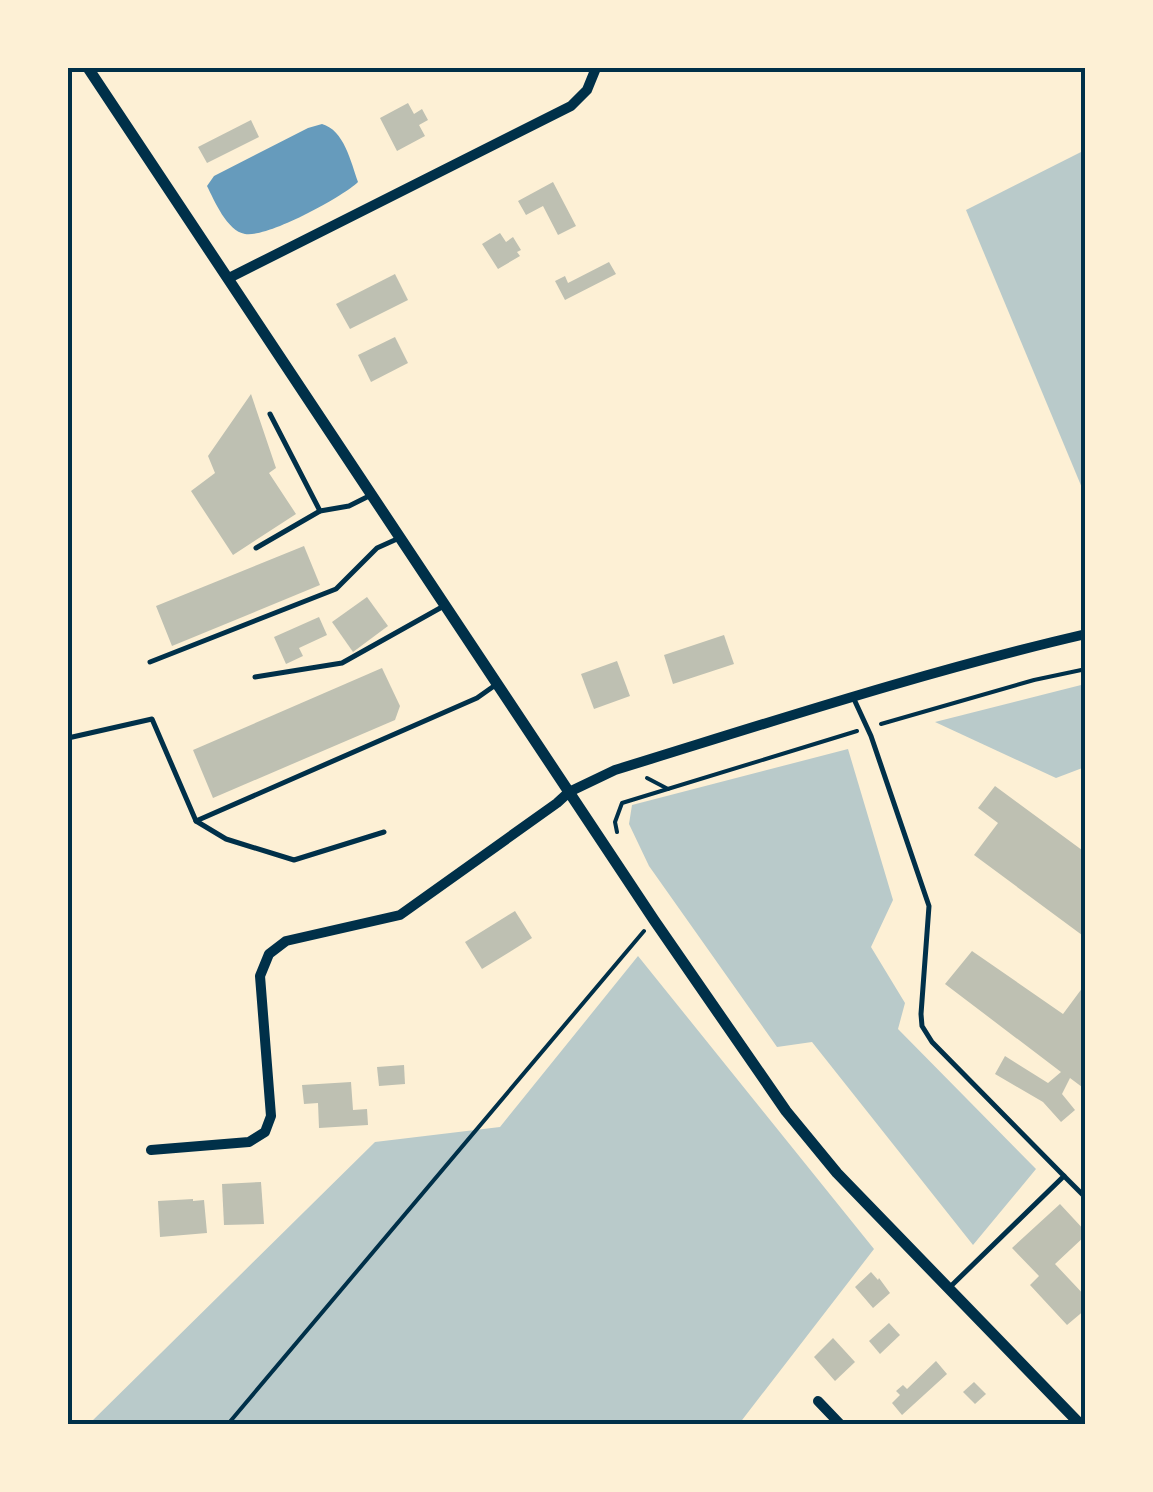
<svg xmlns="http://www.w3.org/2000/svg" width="1153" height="1492" font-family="Cabin,sans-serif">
  <rect width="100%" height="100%" fill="#fdf0d5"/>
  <g fill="#b9caca">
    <path d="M1085,150V495L966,210Z"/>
    <path d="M1085,684V767L1056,778L935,722Z"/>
    <path d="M848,749L893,900L871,947L905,1003L898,1029L1036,1169L973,1245L812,1042L777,1047L649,866L629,824L632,805Z"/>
    <path d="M638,956L874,1249L739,1424H89L375,1142L500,1127Z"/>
  </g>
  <path fill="#669bbc" d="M322,124C344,130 351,162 358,182C341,198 267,238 245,234C227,231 214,200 207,186L214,176L308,128Z"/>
  <g fill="#bec0b2">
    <path d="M408,103L414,114L422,109L428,120L419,125L425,136L397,151L380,118Z"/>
    <path d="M251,120L259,137L207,163L198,147Z"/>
    <path d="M553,182L576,226L558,235L543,206L526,215L518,201Z"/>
    <path d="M500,233L506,242L513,237L521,250L517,252L520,256L498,269L482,244Z"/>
    <path d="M609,262L616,274L565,300L555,281L565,276L568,283Z"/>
    <path d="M395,274L408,300L350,329L336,304Z"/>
    <path d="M395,337L408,363L371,382L358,355Z"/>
    <path d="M251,394L276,468L269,473L296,514L233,555L191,491L215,473L208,456Z"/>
    <path d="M304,546L320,585L172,646L156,606Z"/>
    <path d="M367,597L388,626L353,652L332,622Z"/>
    <path d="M319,617L327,635L299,648L303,656L286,664L274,637Z"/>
    <path d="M724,635L734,664L673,684L664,655Z"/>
    <path d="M617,661L630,696L594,709L581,674Z"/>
    <path d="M382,668L400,706L395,720L213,798L193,750Z"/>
    <path d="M995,786L1086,853V938L974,855L998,823L978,808Z"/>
    <path d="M515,911L532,938L482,969L465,942Z"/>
    <path d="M972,951L1063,1014L1086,983V1090L1070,1078L1062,1094L1075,1110L1061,1122L1043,1102L995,1074L1005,1056L1048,1083L1061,1072L945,984Z"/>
    <path d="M404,1065L405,1084L379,1086L377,1067Z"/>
    <path d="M351,1082L353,1110L367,1109L368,1125L319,1128L318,1103L304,1104L302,1085Z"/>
    <path d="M261,1182L264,1224L224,1225L222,1184Z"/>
    <path d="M193,1199V1201L204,1200L207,1233L160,1237L158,1201Z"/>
    <path d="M1060,1204L1086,1232V1235L1055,1264L1086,1297V1309L1067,1325L1030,1285L1039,1276L1012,1248Z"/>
    <path d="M871,1272L878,1280L879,1278L890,1293L873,1308L855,1287Z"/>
    <path d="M889,1323L900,1335L880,1354L869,1341Z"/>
    <path d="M833,1338L855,1362L835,1381L814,1357Z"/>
    <path d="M936,1361L947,1374L902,1415L892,1403L900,1395L896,1391L903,1385L907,1389Z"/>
    <path d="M974,1382L986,1394L975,1404L963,1392Z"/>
  </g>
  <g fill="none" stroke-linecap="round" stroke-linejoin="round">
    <g stroke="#003049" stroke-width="4">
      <path d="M881,724L1034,680L1086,669"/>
      <path d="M647,778L668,789"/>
      <path d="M617,832L615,822L622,803L857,731"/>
      <path d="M228,1424L644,931"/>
    </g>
    <g stroke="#003049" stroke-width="5">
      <path d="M270,414L320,511"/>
      <path d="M256,548L320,511L349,506L369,496"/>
      <path d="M150,662L336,589L377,548L397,539"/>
      <path d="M255,677L342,663L442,607"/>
      <path d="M853,697L871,736L929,906L921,1014L922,1026L932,1042L1064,1176L951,1286"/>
      <path d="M68,738L152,719L196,821L226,839L294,860L384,832"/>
      <path d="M196,821L477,698L494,686"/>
      <path d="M1064,1176L1086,1198"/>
    </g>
    <g stroke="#003049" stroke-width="10">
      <path d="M229,278L571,106L587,90L596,68"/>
      <path d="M151,1150L249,1142L265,1132L271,1116L260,976L269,954L286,941L400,915L557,803L569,792L615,770C771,722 926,671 1086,634"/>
      <path d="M818,1401L840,1424"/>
    </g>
    <path stroke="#003049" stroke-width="11" d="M88,68L654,920L786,1111L837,1173L1080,1424"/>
  </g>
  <rect width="1153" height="1492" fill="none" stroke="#fdf0d5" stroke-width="140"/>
  <rect x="70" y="70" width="1013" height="1352" fill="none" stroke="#003049" stroke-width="4"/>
</svg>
